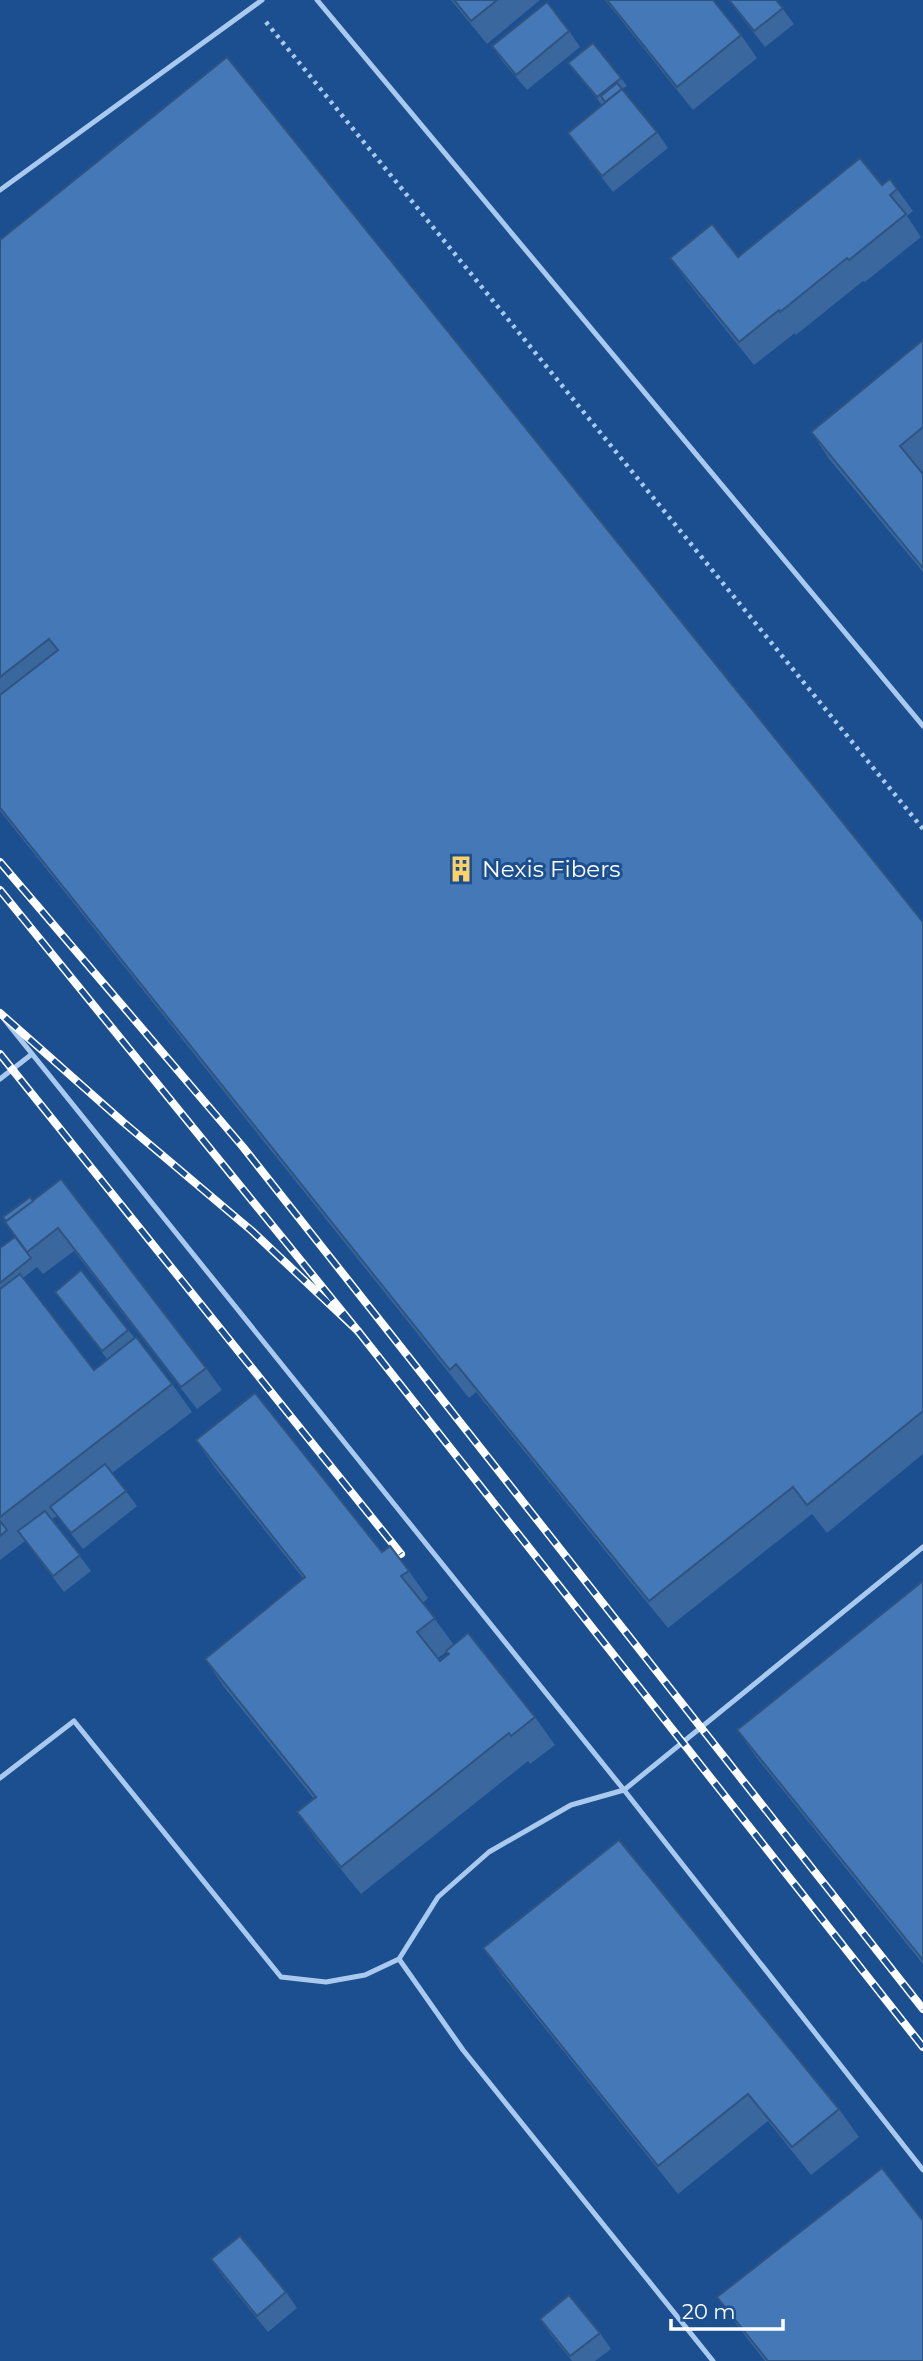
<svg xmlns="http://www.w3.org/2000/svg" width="923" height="2361" font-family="Montserrat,sans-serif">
  <rect width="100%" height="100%" fill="#1b4f8f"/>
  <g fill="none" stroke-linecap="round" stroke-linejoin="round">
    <path stroke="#a9c9ee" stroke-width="4.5" stroke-dasharray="3.5 5" stroke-linecap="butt" d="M266,22L923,829"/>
    <g stroke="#a9c9ee" stroke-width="5">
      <path d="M317,0L923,726"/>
      <path d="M0,190L262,0"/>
      <path d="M0,1014L624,1790L923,2170"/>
      <path d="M0,1079L32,1054"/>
      <path d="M0,1778L74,1721L281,1977L326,1982L365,1975L399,1959"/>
      <path d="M713,2361L463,2050L399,1959L438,1897L489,1852L571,1805L624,1790L923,1547"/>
    </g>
    <g stroke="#fff" stroke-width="8">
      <g id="rail">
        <path d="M0,862L243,1147L923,2009"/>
        <path d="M0,890L358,1331L252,1231L123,1122L0,1013"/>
        <path d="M0,1054L401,1554"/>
        <path d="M358,1331L923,2047"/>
      </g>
    </g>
    <use href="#rail" stroke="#1b4f8f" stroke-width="5" stroke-dasharray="16" stroke-linecap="butt"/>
  </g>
  <g fill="#3a679d" fill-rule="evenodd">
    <path d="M451,0H540L487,44Z"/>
    <path d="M605,0H713L741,35L757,58L693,110Z"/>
    <path d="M728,0H776L794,24L765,47Z"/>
    <path d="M569,31L580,47L527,90L503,62L492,46Z"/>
    <path d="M568,63L621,78L627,86L622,89L657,132L668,148L613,192L579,148L568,133L602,105Z"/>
    <path d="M882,185L897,189L913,211L907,216L921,237L865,282L863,281L796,335L795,333L754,365L686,280L670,258L738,257Z"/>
    <path d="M0,238L923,922V1454L827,1533L812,1514L668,1628L476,1392L469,1398L0,811Z"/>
    <path d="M923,340V471L921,472L923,474V572L830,460L811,432Z"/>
    <path d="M33,1201L206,1368L222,1390L197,1409L74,1251L43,1274L37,1267L23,1278L94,1370L107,1359L55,1292L128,1330L172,1384L192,1412L112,1473L137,1506L83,1549L57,1516L52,1519L91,1571L64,1592L25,1541L0,1560V1289L1,1288L0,1287V1248L15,1237L5,1222Z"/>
    <path d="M196,1440L382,1552L409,1571L428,1598L423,1603L454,1645L535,1717L555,1745L530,1764L528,1761L361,1894L317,1840L297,1812L314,1799L224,1687L205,1659L303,1578L215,1468ZM446,1652L449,1655L440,1661L438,1658Z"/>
    <path d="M923,1581V1964L757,1758L737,1730Z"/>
    <path d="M483,1948L839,2109L859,2137L811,2175L768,2121L678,2194L503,1976Z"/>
    <path d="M211,2259L286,2292L297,2308L268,2332L222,2275Z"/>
    <path d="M717,2297L923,2361H765L737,2325Z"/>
    <path d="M540,2319L600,2333L611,2349L595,2361H572L551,2335Z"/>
  </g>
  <g fill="#4478b7" stroke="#305480" stroke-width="2">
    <path d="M454,0H497L471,21Z"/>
    <path d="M607,0H713L741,35L677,87Z"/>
    <path d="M729,0H776L783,8L754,31Z"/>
    <path d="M547,2L569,31L516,75L492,46Z"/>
    <path d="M593,43L621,78L597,97L568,63Z"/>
    <path d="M227,57L923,922V1411L807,1505L793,1487L649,1601L456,1364L450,1370L0,808V695L58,650L49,639L0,677V240Z"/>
    <path d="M617,83L622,89L605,102L601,96Z"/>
    <path d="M622,89L657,132L602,176L568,133Z"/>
    <path d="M860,158L882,185L890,179L897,189L890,195L906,214L849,260L847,258L780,312L779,310L739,342L670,258L712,224L738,257Z"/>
    <path d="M923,340V427L900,446L923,474V568L811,432Z"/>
    <path d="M61,1179L206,1368L181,1387L58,1228L27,1252L5,1222Z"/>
    <path d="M30,1197L33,1201L6,1221L3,1217Z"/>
    <path d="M15,1237L31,1258L0,1283V1248Z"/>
    <path d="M81,1270L128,1330L102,1351L55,1292Z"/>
    <path d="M20,1274L94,1370L136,1337L172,1384L0,1517V1289Z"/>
    <path d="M255,1393L382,1552L390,1546L409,1571L401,1576L435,1618L417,1632L440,1661L449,1654L446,1651L468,1633L535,1717L511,1736L509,1733L341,1867L297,1812L316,1797L205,1659L305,1577L196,1440Z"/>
    <path d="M105,1464L126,1491L71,1533L50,1507Z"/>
    <path d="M45,1511L80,1555L53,1576L18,1531Z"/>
    <path d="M0,1521L7,1530L0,1536Z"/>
    <path d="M923,1581V1960L737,1730Z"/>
    <path d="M619,1840L839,2109L792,2147L748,2094L658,2166L483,1948Z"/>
    <path d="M882,2168L923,2221V2361H768L717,2297Z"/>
    <path d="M240,2236L286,2292L257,2316L211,2259Z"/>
    <path d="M569,2295L600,2333L570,2356L540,2319Z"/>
  </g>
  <defs>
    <g id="building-bare" transform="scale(2.1)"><path d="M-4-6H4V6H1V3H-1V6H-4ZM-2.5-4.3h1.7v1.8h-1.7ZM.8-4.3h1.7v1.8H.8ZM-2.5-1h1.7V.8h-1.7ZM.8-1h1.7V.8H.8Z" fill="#ffd166" stroke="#1b4f8f" stroke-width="2.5" paint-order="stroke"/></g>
  </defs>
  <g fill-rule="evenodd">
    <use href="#building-bare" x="461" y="869"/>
  </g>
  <g text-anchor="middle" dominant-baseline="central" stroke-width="6" stroke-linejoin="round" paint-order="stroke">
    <g font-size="23" fill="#fff" stroke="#1b4f8f" text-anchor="start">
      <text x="482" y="869">Nexis Fibers</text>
    </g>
  </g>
  <path d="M671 2319v10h112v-10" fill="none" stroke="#ffffff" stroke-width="3.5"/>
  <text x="682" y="2319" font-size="21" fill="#ffffff" stroke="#1b4f8f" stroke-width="5" paint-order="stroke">20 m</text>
</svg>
